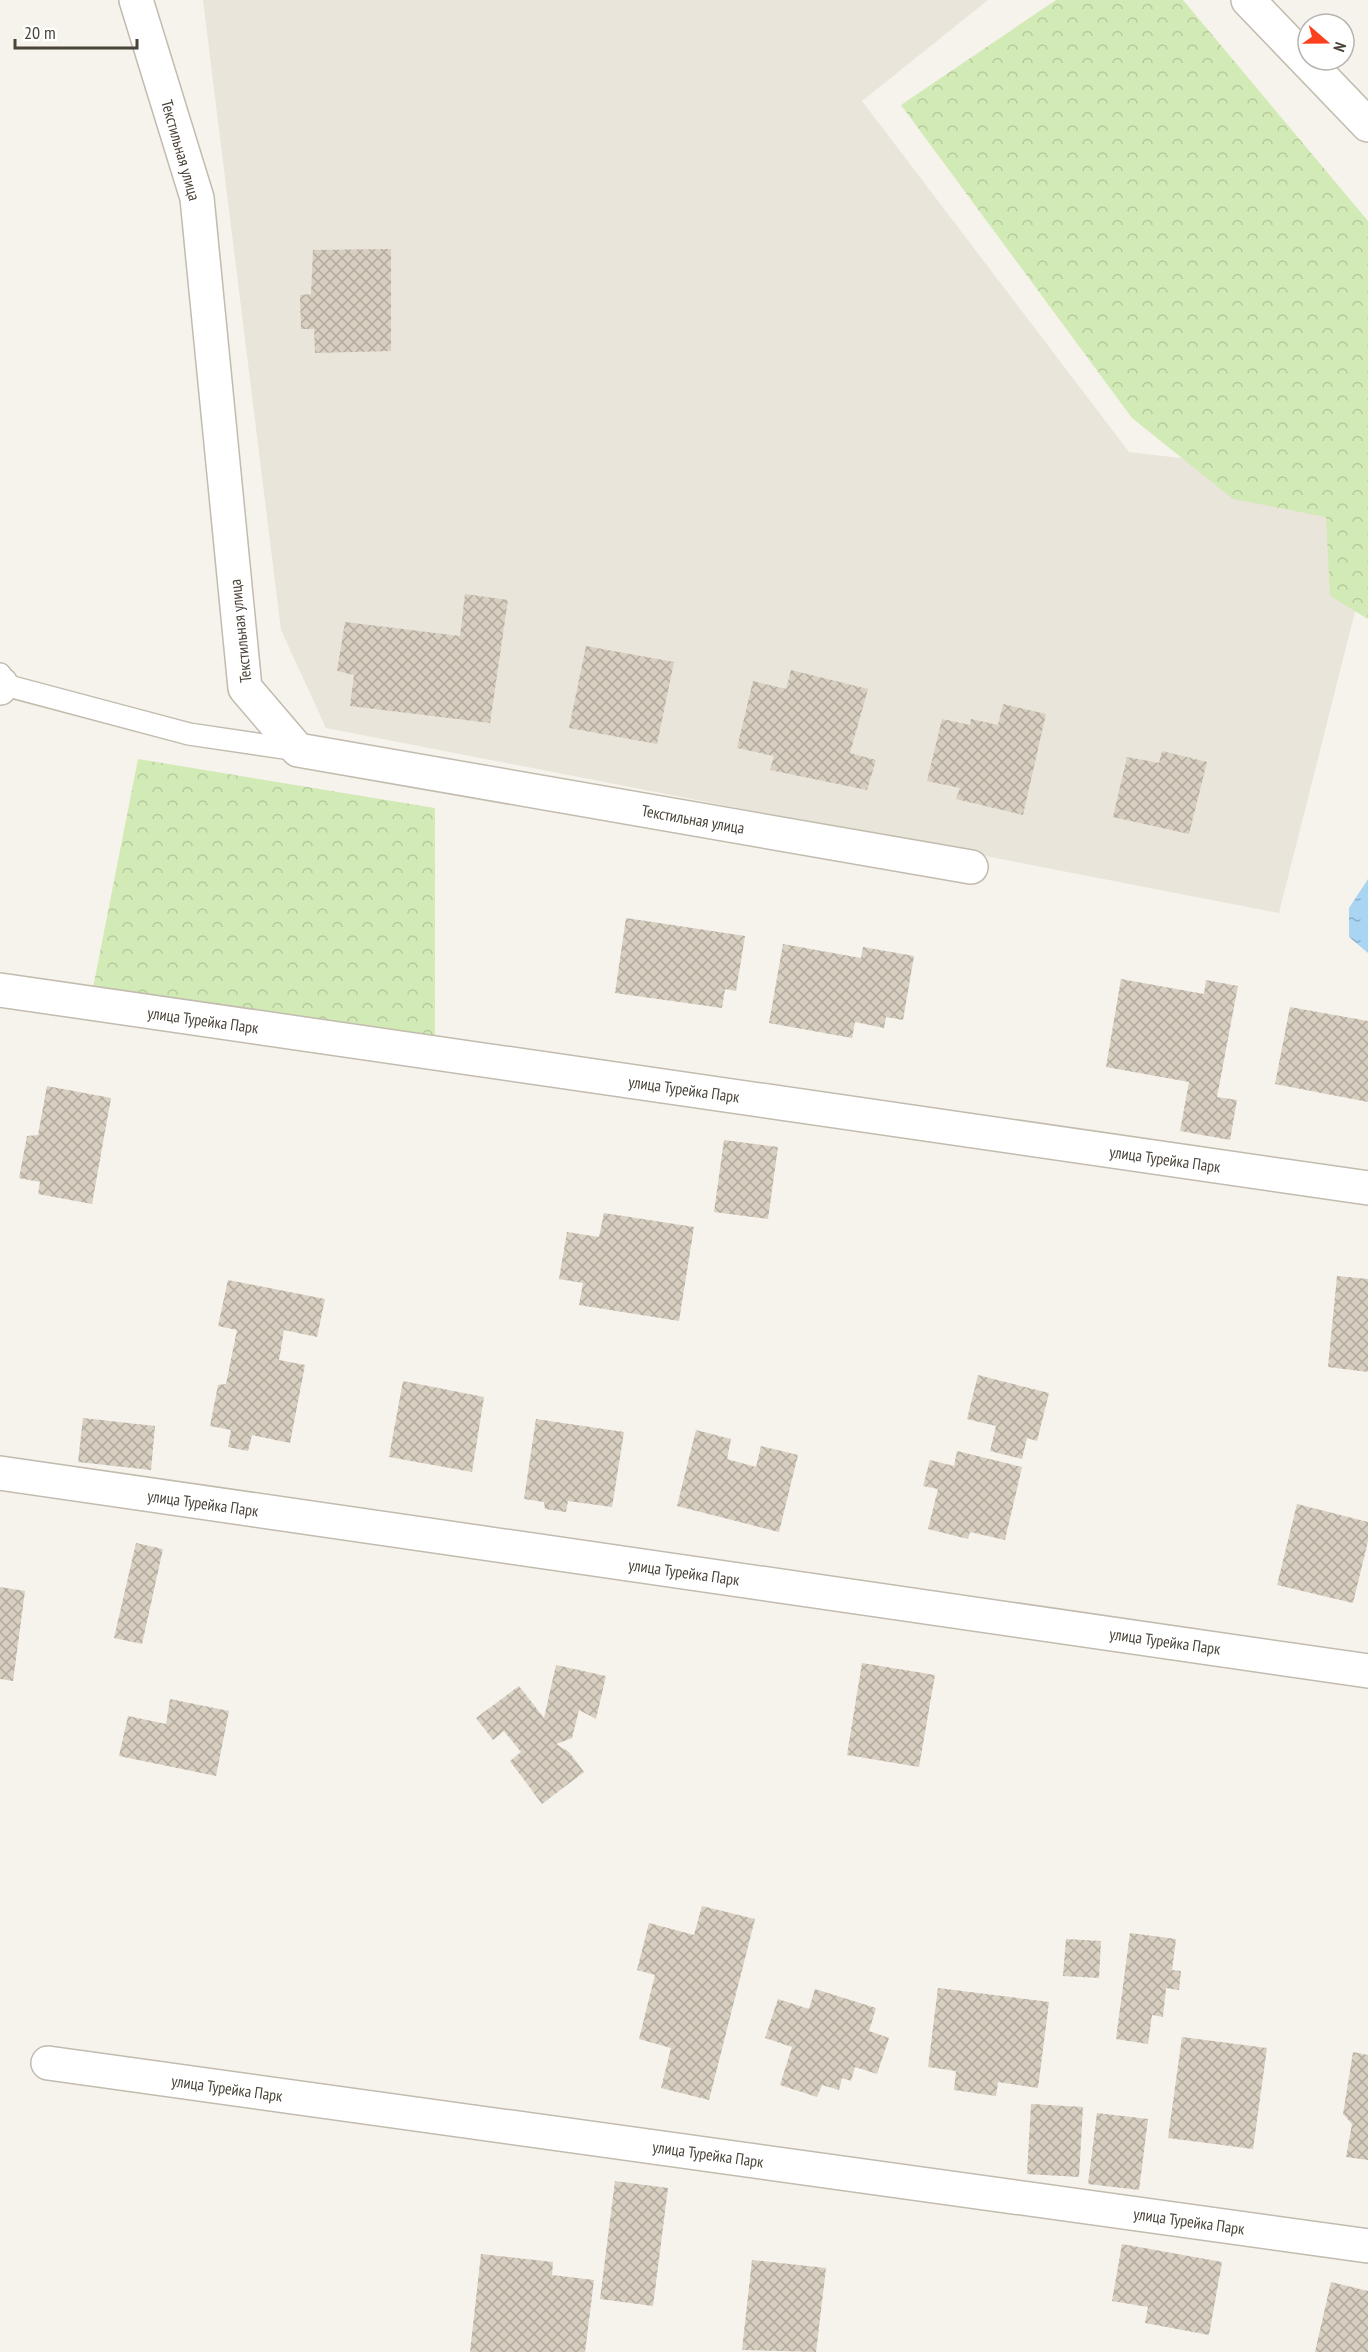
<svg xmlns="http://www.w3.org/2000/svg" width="1368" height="2352" font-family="'PT Sans Narrow',sans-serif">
  <defs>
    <pattern id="forest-crowns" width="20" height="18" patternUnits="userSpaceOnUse" patternTransform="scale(1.5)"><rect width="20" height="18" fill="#d2eab5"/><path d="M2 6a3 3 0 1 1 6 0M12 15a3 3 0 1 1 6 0" fill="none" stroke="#b6ca9c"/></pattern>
    <pattern id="water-ripples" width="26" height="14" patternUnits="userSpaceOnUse" patternTransform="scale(1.5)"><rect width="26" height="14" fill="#a9d4f2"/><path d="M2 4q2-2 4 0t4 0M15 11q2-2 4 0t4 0" fill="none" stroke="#8caec5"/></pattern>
    <pattern id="building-cross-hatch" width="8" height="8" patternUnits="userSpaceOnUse" patternTransform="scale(1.5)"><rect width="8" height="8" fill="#d8cfc1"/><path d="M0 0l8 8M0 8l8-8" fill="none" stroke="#b1aa9e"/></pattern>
  </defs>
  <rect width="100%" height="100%" fill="#f6f3ec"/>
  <path fill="#eae5da" d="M203,0H988L862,101L1129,452L1368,480V560L1279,913L326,728L281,630Z"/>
  <g fill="url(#forest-crowns)">
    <path d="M1056,0H1183L1368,221V619L1330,596L1326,517L1233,499L1132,418L901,105Z"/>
    <path d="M138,759L435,808V1038L93,988Z"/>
  </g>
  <path fill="url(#water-ripples)" d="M1368,879V953L1349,937V908Z"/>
  <g fill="url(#building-cross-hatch)">
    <path d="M391,249V351L315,353L314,329H301L300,295L311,294L313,250Z"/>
    <path d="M465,594L508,600L490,723L350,706L354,675L337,671L345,622L460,636Z"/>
    <path d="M586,646L674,662L657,744L569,728Z"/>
    <path d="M791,670L868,689L850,753L876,760L867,790L770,770L774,756L737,748L753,681L786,689Z"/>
    <path d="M1003,704L1046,714L1023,815L956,799L960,788L927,781L942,719L970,725L971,719L998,725Z"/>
    <path d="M1162,751L1207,762L1189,834L1113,817L1127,757L1159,763Z"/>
    <path d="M626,918L745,936L736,991L725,989L722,1008L615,993Z"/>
    <path d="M783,944L861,958L863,947L914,956L903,1020L886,1017L884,1028L855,1022L852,1038L769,1023Z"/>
    <path d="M1121,979L1204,994L1206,980L1238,986L1217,1097L1237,1100L1230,1140L1180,1131L1189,1082L1106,1067Z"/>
    <path d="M1290,1007L1368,1021V1102L1275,1084Z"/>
    <path d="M47,1086L111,1098L92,1204L38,1194L40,1182L19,1178L27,1136L38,1135Z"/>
    <path d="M724,1140L778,1147L768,1219L714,1212Z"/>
    <path d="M604,1213L694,1227L679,1321L579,1305L583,1283L559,1279L567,1232L599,1237Z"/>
    <path d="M1337,1276L1368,1279V1372L1328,1367Z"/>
    <path d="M228,1280L325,1299L317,1337L284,1330L279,1360L305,1365L290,1443L252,1435L248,1451L228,1447L231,1430L210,1426L218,1385L226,1384L237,1330L218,1326Z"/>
    <path d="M978,1375L1049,1393L1037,1441L1027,1438L1022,1459L990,1451L996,1426L967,1419Z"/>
    <path d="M403,1381L484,1397L472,1472L389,1457Z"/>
    <path d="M83,1418L155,1426L151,1470L78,1462Z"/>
    <path d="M536,1419L624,1432L612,1507L568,1501L566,1512L545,1509L544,1502L524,1499Z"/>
    <path d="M696,1430L731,1439L727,1459L756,1467L761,1446L798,1455L779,1532L677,1506Z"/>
    <path d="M957,1451L1022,1467L1005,1540L970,1532L968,1539L928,1529L938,1489L923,1486L930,1460L954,1466Z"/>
    <path d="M1297,1504L1368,1522V1541L1353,1603L1277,1585Z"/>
    <path d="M136,1543L163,1549L142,1644L114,1638Z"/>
    <path d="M0,1587L25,1591L13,1681L0,1679Z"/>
    <path d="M862,1663L935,1675L919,1767L847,1755Z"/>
    <path d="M556,1665L606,1676L596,1719L579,1710L572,1738L556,1744L569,1752L584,1772L542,1804L510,1761L521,1752L504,1731L493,1740L476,1718L519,1686L544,1718Z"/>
    <path d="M170,1699L229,1711L216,1776L119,1756L128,1716L166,1724Z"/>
    <path d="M702,1906L755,1919L709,2100L661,2088L671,2048L639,2039L655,1975L637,1970L649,1923L694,1935Z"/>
    <path d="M1130,1933L1176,1939L1172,1970L1181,1971L1179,1990L1166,1988L1163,2017L1152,2015L1148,2044L1116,2039Z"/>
    <path d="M1066,1939L1101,1941L1099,1978L1063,1976Z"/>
    <path d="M938,1988L1049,2002L1038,2088L998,2082L996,2096L954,2090L956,2071L928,2067Z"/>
    <path d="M815,1989L876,2008L869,2031L889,2038L877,2074L855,2067L851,2081L842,2078L839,2090L822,2085L817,2097L780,2085L792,2047L765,2038L778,1999L809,2009Z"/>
    <path d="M1182,2037L1267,2048L1253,2149L1168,2138Z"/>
    <path d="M1353,2052L1368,2055V2160L1346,2157L1352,2124L1343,2114Z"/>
    <path d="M1031,2104L1083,2107L1079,2177L1027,2174Z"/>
    <path d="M1097,2113L1148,2119L1139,2190L1088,2184Z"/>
    <path d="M615,2181L668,2188L653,2306L600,2299Z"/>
    <path d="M1122,2244L1222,2262L1209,2335L1145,2323L1148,2307L1112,2301Z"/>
    <path d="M481,2254L553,2262L552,2275L594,2280L585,2352H470Z"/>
    <path d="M752,2260L826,2268L816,2352L742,2350Z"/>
    <path d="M1331,2282L1368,2291V2352H1315Z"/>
  </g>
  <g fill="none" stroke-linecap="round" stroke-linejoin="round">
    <g stroke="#c2bbae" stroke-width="24">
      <path id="lane" d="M0,674L1,684L189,734L298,750"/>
    </g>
    <g stroke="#c2bbae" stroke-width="36">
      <g id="street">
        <path d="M136,0L197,198L245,688L298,750L971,867"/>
        <path d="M1248,0L1368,125"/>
        <path d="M0,688L1,684"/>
        <path d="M0,990L1368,1188"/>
        <path d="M0,1473L1368,1671"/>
        <path d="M48,2063L1368,2246"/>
      </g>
    </g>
    <use href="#lane" stroke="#fff" stroke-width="21"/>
    <use href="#street" stroke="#fff" stroke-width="33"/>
  </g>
  <g text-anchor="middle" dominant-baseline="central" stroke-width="6" stroke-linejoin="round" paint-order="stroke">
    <g font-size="16" fill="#4b4439" stroke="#fff">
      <text transform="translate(181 150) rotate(74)">Текстильная улица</text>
      <text transform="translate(240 631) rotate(-96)">Текстильная улица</text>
      <text transform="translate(693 819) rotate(10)">Текстильная улица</text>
      <text transform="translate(203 1020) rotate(8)">улица Турейка Парк</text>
      <text transform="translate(684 1089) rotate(8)">улица Турейка Парк</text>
      <text transform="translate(1165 1159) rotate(8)">улица Турейка Парк</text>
      <text transform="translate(203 1503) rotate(8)">улица Турейка Парк</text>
      <text transform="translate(684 1572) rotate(8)">улица Турейка Парк</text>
      <text transform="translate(1165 1641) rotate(8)">улица Турейка Парк</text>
      <text transform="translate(227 2088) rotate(8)">улица Турейка Парк</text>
      <text transform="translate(708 2154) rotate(8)">улица Турейка Парк</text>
      <text transform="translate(1189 2221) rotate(8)">улица Турейка Парк</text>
    </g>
  </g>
  <g transform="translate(1326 42) rotate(110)"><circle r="28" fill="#ffffff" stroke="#b7b4b0" stroke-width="1.5"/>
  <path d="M0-4.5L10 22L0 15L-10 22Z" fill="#fc3f1d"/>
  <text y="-9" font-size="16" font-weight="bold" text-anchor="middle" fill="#4b4439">N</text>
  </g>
  <path d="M15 39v9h122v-9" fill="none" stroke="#4b4439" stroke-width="3"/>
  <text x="24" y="39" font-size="18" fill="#4b4439" stroke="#ffffff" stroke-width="4.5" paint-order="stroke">20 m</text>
</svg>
